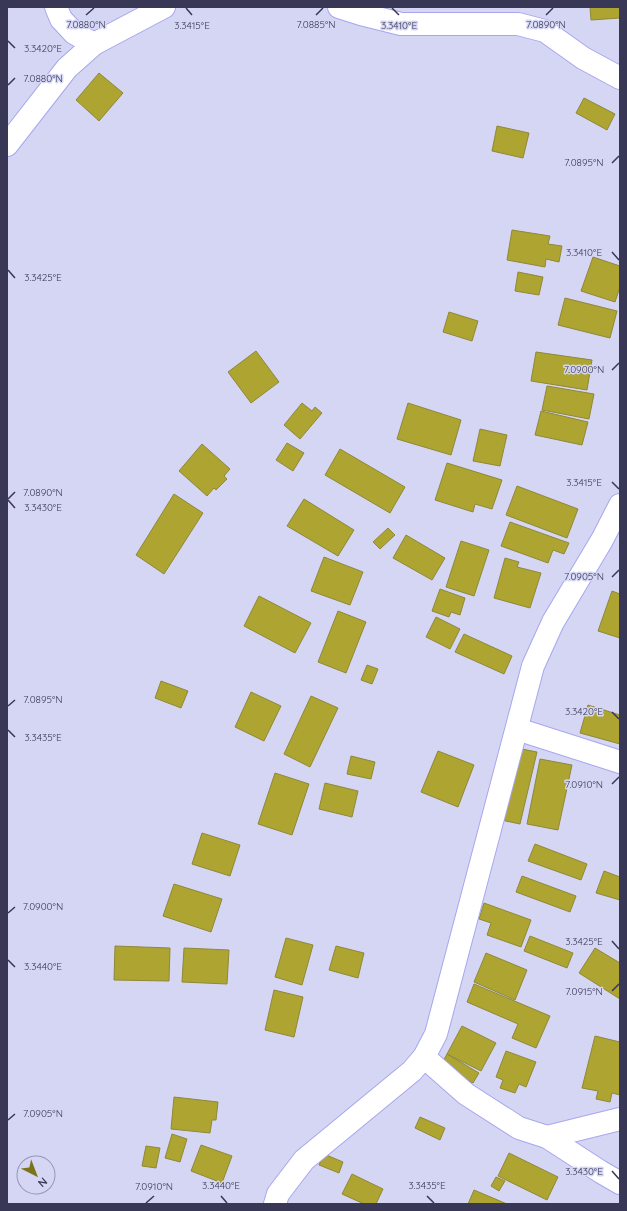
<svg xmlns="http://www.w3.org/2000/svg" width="627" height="1211" font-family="Quicksand,sans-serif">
  <rect width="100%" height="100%" fill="#d5d6f4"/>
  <g fill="#ada432" stroke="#8f8837">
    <path d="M590,7H620V18L591,20Z"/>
    <path d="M99,73L123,93L99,121L76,100Z"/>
    <path d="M584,98L615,114L607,130L576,113Z"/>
    <path d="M497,126L529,133L523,158L492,151Z"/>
    <path d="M512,230L550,236L548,244L562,246L559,262L546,259L545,267L507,260Z"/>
    <path d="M593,257L620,266V287L615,302L581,291Z"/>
    <path d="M518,272L543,277L539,295L515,291Z"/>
    <path d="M565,298L617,311L610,338L558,325Z"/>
    <path d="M449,312L478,321L472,341L443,332Z"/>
    <path d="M256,351L279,382L251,403L228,372Z"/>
    <path d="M536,352L592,360L587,390L531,381Z"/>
    <path d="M547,386L594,394L589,419L542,410Z"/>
    <path d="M302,403L312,411L315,407L322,413L300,439L284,425Z"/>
    <path d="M408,403L461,420L451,455L397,439Z"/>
    <path d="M541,411L588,422L582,445L535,435Z"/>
    <path d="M480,429L507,435L500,466L473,461Z"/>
    <path d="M287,443L304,453L293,471L276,460Z"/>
    <path d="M202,444L230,469L224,476L227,479L216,490L214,488L207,496L179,471Z"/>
    <path d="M340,449L405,487L390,513L325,475Z"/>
    <path d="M447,463L502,480L492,509L475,504L473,512L435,500Z"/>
    <path d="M517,486L578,509L567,538L506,515Z"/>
    <path d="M174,494L203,513L164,574L136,555Z"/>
    <path d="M304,499L354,530L338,556L287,526Z"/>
    <path d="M510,522L569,543L564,554L553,550L548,563L501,546Z"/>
    <path d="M388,528L395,535L380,549L373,542Z"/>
    <path d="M406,535L445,558L432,580L393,558Z"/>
    <path d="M461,541L489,550L474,596L446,587Z"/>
    <path d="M324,557L363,572L350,605L311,591Z"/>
    <path d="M505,558L519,562L517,567L541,573L530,608L494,598Z"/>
    <path d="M440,589L465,598L460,615L451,612L449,617L432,611Z"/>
    <path d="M612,591L620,594V638L598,631Z"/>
    <path d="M259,596L311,623L295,653L244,626Z"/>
    <path d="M338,611L366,622L346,673L318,662Z"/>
    <path d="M436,617L460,629L450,649L426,637Z"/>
    <path d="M464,634L512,656L504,674L455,652Z"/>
    <path d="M367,665L378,669L372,684L361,680Z"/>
    <path d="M161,681L188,691L181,708L155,698Z"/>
    <path d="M251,692L281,706L264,741L235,727Z"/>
    <path d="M311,696L338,708L310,767L284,754Z"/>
    <path d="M588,705L620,715V744L580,733Z"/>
    <path d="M517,748L537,752L520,824L501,820Z"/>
    <path d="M438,751L474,765L458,807L421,792Z"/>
    <path d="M351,756L375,762L371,779L347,774Z"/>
    <path d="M540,759L572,765L558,830L527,824Z"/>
    <path d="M275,773L309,784L292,835L258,824Z"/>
    <path d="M325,783L358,791L352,817L319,809Z"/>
    <path d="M202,833L240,845L230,876L192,864Z"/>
    <path d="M535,844L587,864L581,880L528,861Z"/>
    <path d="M604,871L620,877V900L596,893Z"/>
    <path d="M522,876L576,896L570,912L516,892Z"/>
    <path d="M174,884L222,899L211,932L163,916Z"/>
    <path d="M484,903L531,920L521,947L487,935L491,923L479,919Z"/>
    <path d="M530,936L573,953L567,968L524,951Z"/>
    <path d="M286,938L313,945L302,985L275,977Z"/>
    <path d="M115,946L170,948L169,981L114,980Z"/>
    <path d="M336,946L364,953L358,978L329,970Z"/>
    <path d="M184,948L229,950L227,984L182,982Z"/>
    <path d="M595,948L620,963V999L579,973Z"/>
    <path d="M486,953L527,970L515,1000L474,982Z"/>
    <path d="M474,984L550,1016L536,1048L512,1038L518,1024L467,1002Z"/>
    <path d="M274,990L303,997L294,1037L265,1030Z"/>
    <path d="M462,1026L496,1043L481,1071L447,1054Z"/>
    <path d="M595,1036L620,1042V1095L612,1093L610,1102L596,1099L598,1091L582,1088Z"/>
    <path d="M506,1051L536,1062L526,1087L519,1084L515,1093L500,1088L503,1080L496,1077Z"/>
    <path d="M447,1054L479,1073L473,1083L441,1065Z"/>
    <path d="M174,1097L218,1102L216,1120H212L210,1133L171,1129Z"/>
    <path d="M420,1117L445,1128L440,1140L415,1128Z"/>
    <path d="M172,1134L187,1139L180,1162L165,1158Z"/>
    <path d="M201,1145L232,1156L222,1183L191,1171Z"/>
    <path d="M146,1146L160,1148L156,1168L142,1166Z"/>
    <path d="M509,1153L558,1177L547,1200L498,1176Z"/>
    <path d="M324,1154L343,1162L339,1173L319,1165Z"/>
    <path d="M352,1174L383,1189L376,1204H364L342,1194Z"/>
    <path d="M496,1177L505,1181L499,1191L491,1186Z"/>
    <path d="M474,1190L507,1204H468Z"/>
  </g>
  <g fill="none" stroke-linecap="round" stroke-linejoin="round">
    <g stroke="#a8a6ee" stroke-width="24">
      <g id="street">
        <path d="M56,7L61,19L74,33L94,44"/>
        <path d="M339,7L361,14L401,24H518L545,31L583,58L620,78"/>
        <path d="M7,145L67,68L94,44L164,7"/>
        <path d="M517,729L620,762"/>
        <path d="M424,1057L466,1094L519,1128L547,1137L620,1119"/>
        <path d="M547,1137L601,1172L620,1183"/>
        <path d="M275,1204L278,1194L304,1160L412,1071L424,1057L436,1034L533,666L553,622L602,540L620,505"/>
      </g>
    </g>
    <use href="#street" stroke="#fff" stroke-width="22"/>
  </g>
  <path fill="none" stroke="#383856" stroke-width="1.5" d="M186,8L192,15M392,8L399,15M86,15L94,8M316,15L323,8M546,15L553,8M8,41L15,48M8,85L15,78M612,163L619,156M612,252L619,260M8,270L15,278M612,370L619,363M612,482L619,489M8,499L15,492M8,500L15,508M612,577L619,570M8,706L15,700M612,712L619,719M8,730L15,737M612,784L619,777M8,913L15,907M612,941L619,949M8,960L15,967M612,991L619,984M8,1120L15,1114M612,1171L619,1179M221,1196L227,1203M427,1196L434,1203M146,1203L154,1196"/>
  <g font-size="10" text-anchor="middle" fill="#383856" stroke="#d5d6f4" stroke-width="3" stroke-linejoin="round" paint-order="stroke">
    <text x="86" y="28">7.0880°N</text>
    <text x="316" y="28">7.0885°N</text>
    <text x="546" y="28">7.0890°N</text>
    <text x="192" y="29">3.3415°E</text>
    <text x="399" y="29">3.3410°E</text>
    <text x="43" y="52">3.3420°E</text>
    <text x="43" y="82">7.0880°N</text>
    <text x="584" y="166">7.0895°N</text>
    <text x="584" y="256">3.3410°E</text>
    <text x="43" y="281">3.3425°E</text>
    <text x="584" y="373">7.0900°N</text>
    <text x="584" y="486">3.3415°E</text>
    <text x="43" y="496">7.0890°N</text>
    <text x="43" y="511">3.3430°E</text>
    <text x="584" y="580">7.0905°N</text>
    <text x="43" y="703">7.0895°N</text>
    <text x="584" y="715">3.3420°E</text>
    <text x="43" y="741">3.3435°E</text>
    <text x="584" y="788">7.0910°N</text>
    <text x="43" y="910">7.0900°N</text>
    <text x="584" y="945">3.3425°E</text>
    <text x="43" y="970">3.3440°E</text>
    <text x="584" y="995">7.0915°N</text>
    <text x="43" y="1117">7.0905°N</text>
    <text x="584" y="1175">3.3430°E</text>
    <text x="221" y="1189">3.3440°E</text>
    <text x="427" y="1189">3.3435°E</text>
    <text x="154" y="1190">7.0910°N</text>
  </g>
  <rect width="627" height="1211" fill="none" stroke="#383856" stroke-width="16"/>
  <g transform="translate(36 1175) rotate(138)"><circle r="19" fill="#d5d6f4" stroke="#9697b5"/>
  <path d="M0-3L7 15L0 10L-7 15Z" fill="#7c7418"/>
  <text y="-6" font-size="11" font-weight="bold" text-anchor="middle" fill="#383856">N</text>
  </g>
</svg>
